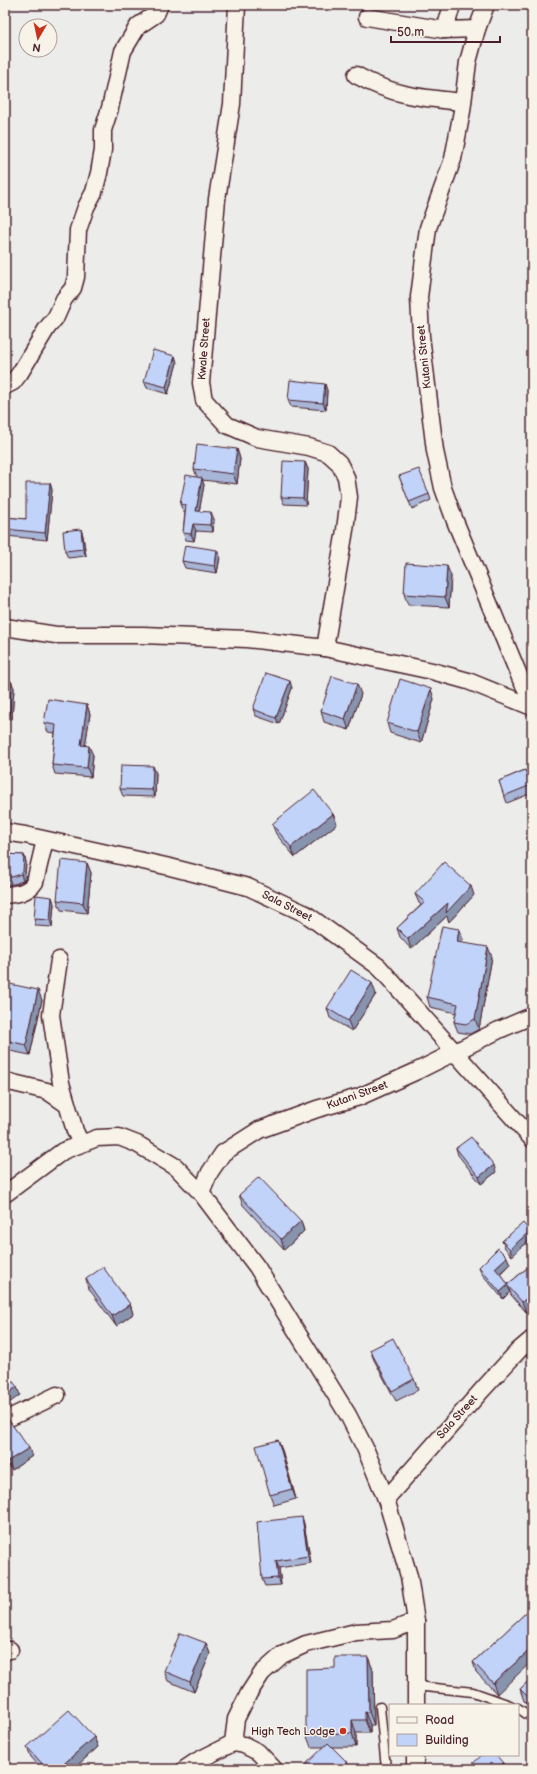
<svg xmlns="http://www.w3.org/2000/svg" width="537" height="1774" font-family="'Balsamiq Sans',sans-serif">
  <rect width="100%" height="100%" fill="#ecedeb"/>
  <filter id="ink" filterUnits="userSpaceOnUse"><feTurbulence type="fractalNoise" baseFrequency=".025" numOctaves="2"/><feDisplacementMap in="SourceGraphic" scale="8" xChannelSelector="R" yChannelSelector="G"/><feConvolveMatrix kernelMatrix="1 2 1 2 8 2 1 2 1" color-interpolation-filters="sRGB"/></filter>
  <g filter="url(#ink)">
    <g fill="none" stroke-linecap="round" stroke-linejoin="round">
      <g stroke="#4a1f2b" stroke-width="11">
        <g id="service">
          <path d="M416,1686L473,1692L510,1705"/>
          <path d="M380,1707L386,1769"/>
          <path d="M518,1708L532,1718"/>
        </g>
      </g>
      <g stroke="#4a1f2b" stroke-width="19">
        <g id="minor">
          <path d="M237,5L232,104L217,199L201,383L204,400L227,425L257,438L309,447L328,453L339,463L346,477L349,497L345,530L325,648"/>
          <path d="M486,5L477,29L468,62L462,111L453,159L428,228L419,297L421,336L435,451L443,488L455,521L521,680L532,700"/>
          <path d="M367,17L445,30L477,29"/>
          <path d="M445,30L452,5"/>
          <path d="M356,75C393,96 422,98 463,102"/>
          <path d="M5,386L13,382L20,373L47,328L56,317L64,299L73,288L76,277L78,230L86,207L94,192L99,173L103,150V130L110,108L123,51L138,26L156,14L160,5"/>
          <path d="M5,627L56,635H142L247,639L325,648L432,671L468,681L532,707"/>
          <path d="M5,832L25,835L170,867L248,887L306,914L379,967L532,1139"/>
          <path d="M5,895C16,894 28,893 35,882L45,840"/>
          <path d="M59,960L51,1015L61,1083L75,1131L81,1143"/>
          <path d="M5,1081L47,1091L66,1104"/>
          <path d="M201,1193L210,1172L223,1153L259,1130L317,1109L359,1097L417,1071L499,1030L532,1016"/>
          <path d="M5,1194L63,1151L97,1138L119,1137L137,1144L176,1167L201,1193L257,1267L348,1415L365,1448L386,1499L409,1576L416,1621V1705"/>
          <path d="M5,1420L57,1395"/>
          <path d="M386,1499L483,1389L519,1350L532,1339"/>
          <path d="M5,1651L10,1650"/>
          <path d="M233,1743L236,1719L249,1693L262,1673L282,1655L306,1644L356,1632L393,1630L416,1621"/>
          <path d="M185,1769L197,1761L233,1743L244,1745L258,1752L274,1769"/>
          <path d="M415,1769V1755"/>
        </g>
      </g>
      <use href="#service" stroke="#f7f3e8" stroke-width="8"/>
      <use href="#minor" stroke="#f7f3e8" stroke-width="16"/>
    </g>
    <g fill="#a7b5d6" stroke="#4a1f2b">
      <path d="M175,356L177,363L168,394L147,388L144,381Z"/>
      <path d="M327,390L326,410L291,407L288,400Z"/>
      <path d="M237,449L240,459L237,484L202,480L204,485L199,511L214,519L213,532L196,531L194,541L186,540L183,533L185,511H183L180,504L197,477L194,469Z"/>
      <path d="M305,462L308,469L306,505L284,504L281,497Z"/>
      <path d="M399,476L429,494L431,500L412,509Z"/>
      <path d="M50,483L52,490L47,540L6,536L5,542V517L26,519Z"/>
      <path d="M81,529L83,536L86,556L68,558L65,551Z"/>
      <path d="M220,557L217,573L185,568L182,561Z"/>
      <path d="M451,576L449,607L408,605L404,594Z"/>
      <path d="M5,681H11L14,688L12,719H5Z"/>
      <path d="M292,688L279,724L256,716L253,709Z"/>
      <path d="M361,694L349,730L324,722L321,711Z"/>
      <path d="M434,699L421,743L390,733L387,723Z"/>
      <path d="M87,705L90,714L85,746L93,755L91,777L55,774L52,765L55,733L48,732L44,723Z"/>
      <path d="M525,770L532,788V793L507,803L499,781Z"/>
      <path d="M156,773L155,797L123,796L120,789Z"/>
      <path d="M333,814L337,824L295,857L276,834L272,824Z"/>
      <path d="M5,854L24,855L26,862L25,879L23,881L14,884H5Z"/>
      <path d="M87,863L91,873L87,913L61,910L57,900Z"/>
      <path d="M415,894L474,895L449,922L447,916L411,949L400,937L397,928L421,905L419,903Z"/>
      <path d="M52,897L54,904L52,927L36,926L34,919Z"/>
      <path d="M463,939L462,943L492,957L479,1029L470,1034L458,1032L454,1022L456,1013L430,1007L427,997Z"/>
      <path d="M5,983L42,1000L30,1055L5,1050Z"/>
      <path d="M376,994L352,1031L330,1018L327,1008Z"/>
      <path d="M456,1148L496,1172L481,1184L458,1155Z"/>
      <path d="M239,1195L301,1221L304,1231L284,1250L243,1205Z"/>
      <path d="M530,1231L532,1236V1238L512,1256L505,1248L502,1241Z"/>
      <path d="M510,1264L500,1274L508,1284L532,1264L526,1312L511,1295L510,1292L503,1299L482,1274L479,1267Z"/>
      <path d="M86,1279L130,1304L133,1314L116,1326L89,1289Z"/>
      <path d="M370,1350L414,1379L418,1390L396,1401L374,1360Z"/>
      <path d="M5,1419L32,1456L12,1470L5,1461Z"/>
      <path d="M282,1450L296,1499L274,1505L270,1495Z"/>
      <path d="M302,1517L304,1524L311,1563L279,1568L281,1585L265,1586L262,1579Z"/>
      <path d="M532,1607L497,1694L476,1672L473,1662Z"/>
      <path d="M206,1643L210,1654L194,1692L168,1681L164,1671Z"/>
      <path d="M368,1657L373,1670L374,1725H370V1733H356V1747H332L347,1762L349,1769H301L325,1747H311L306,1734L335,1668Z"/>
      <path d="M532,1678V1709L524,1701L520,1689Z"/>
      <path d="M94,1737L98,1747L73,1769H42L31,1757L27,1747Z"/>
    </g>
    <g fill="#8894ae" stroke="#4a1f2b">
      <path d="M175,356L177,363L168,394L166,387Z"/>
      <path d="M325,384L327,390L326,410L323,403Z"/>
      <path d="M237,449L240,459L237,484L233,474Z"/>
      <path d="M305,462L308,469L306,505L303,498Z"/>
      <path d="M202,478L204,485L198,518L196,511Z"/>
      <path d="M50,483L52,490L47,540L45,533Z"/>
      <path d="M211,512L214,519L213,532L210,525Z"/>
      <path d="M193,524L196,531L194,541L191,534Z"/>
      <path d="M81,529L83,536L86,556L83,549Z"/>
      <path d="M5,533L6,536L5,542Z"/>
      <path d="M217,550L220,557L217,573L215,566Z"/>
      <path d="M447,566L451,576L449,607L445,597Z"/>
      <path d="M11,681L14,688L12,719L10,712Z"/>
      <path d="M290,681L292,688L279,724L276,718Z"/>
      <path d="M357,684L361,694L349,730L345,719Z"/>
      <path d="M431,689L434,699L421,743L417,732Z"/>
      <path d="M87,705L90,714L84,754L81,745Z"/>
      <path d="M89,746L93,755L91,777L87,768Z"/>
      <path d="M153,766L156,773L155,797L152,790Z"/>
      <path d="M333,814L337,824L295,857L291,847Z"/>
      <path d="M24,855L26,862L25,879L23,881L21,874Z"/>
      <path d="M87,863L91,873L87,913L83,903Z"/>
      <path d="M471,886L474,895L449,922L447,916L411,949L408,939L448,903Z"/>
      <path d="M52,897L54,904L52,927L50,920Z"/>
      <path d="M459,929L463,939L460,952L457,942Z"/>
      <path d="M488,947L492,957L479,1029L475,1019Z"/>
      <path d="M372,983L376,994L352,1031L348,1021Z"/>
      <path d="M38,990L42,1000L30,1055L26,1045Z"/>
      <path d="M494,1165L496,1172L481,1184L479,1177Z"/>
      <path d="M301,1221L304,1231L284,1250L281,1239Z"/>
      <path d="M530,1231L532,1236V1238L512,1256L510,1249Z"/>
      <path d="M507,1257L510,1264L498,1275L495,1268Z"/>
      <path d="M508,1285L510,1292L503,1299L500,1292Z"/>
      <path d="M532,1293V1307L526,1312L522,1302Z"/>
      <path d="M130,1304L133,1314L116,1326L112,1316Z"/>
      <path d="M17,1387L20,1395L5,1406V1395Z"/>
      <path d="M278,1440L282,1450L296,1499L292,1489Z"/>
      <path d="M29,1448L32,1456L12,1470L8,1461Z"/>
      <path d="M302,1517L304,1524L311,1563L308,1556Z"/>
      <path d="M276,1561L279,1568L281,1585L278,1578Z"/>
      <path d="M206,1643L210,1654L194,1692L190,1682Z"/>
      <path d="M532,1648V1661L497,1694L493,1683Z"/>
      <path d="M368,1657L373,1670L374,1725L369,1712Z"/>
      <path d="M365,1712L370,1725V1733L365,1720Z"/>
      <path d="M352,1720L356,1733V1747L352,1733Z"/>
      <path d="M94,1737L98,1747L73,1769H58Z"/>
      <path d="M347,1762L349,1769H339Z"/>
      <path d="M503,1763L505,1769H497Z"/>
    </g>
    <g fill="#c2d3f9" stroke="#4a1f2b">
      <path d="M153,350L175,356L166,387L144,381Z"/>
      <path d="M290,380L325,384L323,403L288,400Z"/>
      <path d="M197,444L237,449L233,474L194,469Z"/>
      <path d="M283,461L305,462L303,498L281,497Z"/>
      <path d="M419,469L429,494L409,502L399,476Z"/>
      <path d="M186,475L202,478L196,511L211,512L210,525L193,524L191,534L183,533L186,505L180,504Z"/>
      <path d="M26,483H50L45,533L5,529V517L26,519Z"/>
      <path d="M81,529L83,549L65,551L63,531Z"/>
      <path d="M185,545L217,550L215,566L182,561Z"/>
      <path d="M406,563L447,566L445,597L404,594Z"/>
      <path d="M266,673L290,681L276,718L253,709Z"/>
      <path d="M332,676L357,684L345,719L321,711Z"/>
      <path d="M400,679L431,689L417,732L387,723Z"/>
      <path d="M5,681H11L10,712H5Z"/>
      <path d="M48,699L87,705L81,745L89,746L87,768L52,765L56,725L44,723Z"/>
      <path d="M121,765L153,766L152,790L120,789Z"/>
      <path d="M525,770L531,785L504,796L499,781Z"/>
      <path d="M314,790L333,814L291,847L272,824Z"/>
      <path d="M5,854L24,855L23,872L21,874L12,877H5Z"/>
      <path d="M61,860L87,863L83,903L57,900Z"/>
      <path d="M444,862L471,886L446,913L448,903L408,939L397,928L425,902L415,894Z"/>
      <path d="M36,895L52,897L50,920L34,919Z"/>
      <path d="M442,926L459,929L457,942L488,947L475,1019L466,1024L454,1022L458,1004L427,997Z"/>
      <path d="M351,970L372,983L348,1021L327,1008Z"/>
      <path d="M5,983L38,990L26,1045L5,1040Z"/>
      <path d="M471,1137L494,1165L479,1177L456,1148Z"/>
      <path d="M259,1177L301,1221L281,1239L239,1195Z"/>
      <path d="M523,1223L530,1231L510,1249L502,1241Z"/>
      <path d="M498,1248L507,1257L495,1268L508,1284L507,1285H508L500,1292L479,1267Z"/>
      <path d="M532,1264V1293L522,1302L507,1285Z"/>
      <path d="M103,1267L130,1304L112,1316L86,1279Z"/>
      <path d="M393,1338L414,1379L392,1391L370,1350Z"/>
      <path d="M5,1371L17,1387L5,1395Z"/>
      <path d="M5,1419H8L29,1448L8,1461L5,1457Z"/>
      <path d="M278,1440L292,1489L270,1495L256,1446Z"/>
      <path d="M302,1517L308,1556L276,1561L278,1578L262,1579L257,1522Z"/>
      <path d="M532,1607V1648L493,1683L473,1662Z"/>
      <path d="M180,1633L206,1643L190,1682L164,1671Z"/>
      <path d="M335,1657H368L369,1712H365V1720H352V1733L306,1734V1669L335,1668Z"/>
      <path d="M532,1678V1701L520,1689Z"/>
      <path d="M69,1710L94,1737L58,1769H47L27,1747Z"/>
      <path d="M328,1743L347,1762L339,1769H301Z"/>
      <path d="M482,1755H496L503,1763L497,1769H471L469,1767Z"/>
    </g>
  </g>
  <circle fill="#c8321e" stroke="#f7f3e8" stroke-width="1.5" cx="343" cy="1731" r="4"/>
  <g text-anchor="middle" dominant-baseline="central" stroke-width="3" stroke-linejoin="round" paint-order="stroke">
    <g font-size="11" fill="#4a1f2b" stroke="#f7f3e8">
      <text transform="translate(204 349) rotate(-86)">Kwale Street</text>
      <text transform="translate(424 357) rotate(-96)">Kutani Street</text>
      <text transform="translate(287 906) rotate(27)">Sala Street</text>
      <text transform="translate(357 1095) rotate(-20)">Kutani Street</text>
      <text transform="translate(457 1417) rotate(-48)">Sala Street</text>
    </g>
    <g font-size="11" fill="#4a1f2b" stroke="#f7f3e8" text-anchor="end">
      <text x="335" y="1731">High Tech Lodge</text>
    </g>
  </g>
  <rect width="537" height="1774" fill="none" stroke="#f7f3e8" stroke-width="20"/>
  <rect x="10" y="10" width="517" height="1754" fill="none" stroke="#4a1f2b" stroke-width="1.5" filter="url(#ink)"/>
  <rect x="389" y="1704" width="130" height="52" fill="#f7f3e8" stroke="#b29e9c"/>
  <rect x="397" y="1717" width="20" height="6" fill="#f7f3e8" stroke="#b29e9c"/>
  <text x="425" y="1724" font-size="12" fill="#4a1f2b">Road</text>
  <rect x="397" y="1734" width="20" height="12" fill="#c2d3f9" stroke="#b29e9c"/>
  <text x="425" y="1744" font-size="12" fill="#4a1f2b">Building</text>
  <g transform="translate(38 38) rotate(189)"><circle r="19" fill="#f7f3e8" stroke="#b29e9c"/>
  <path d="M0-3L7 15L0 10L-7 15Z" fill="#c8321e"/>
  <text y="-6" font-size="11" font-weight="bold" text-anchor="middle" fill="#4a1f2b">N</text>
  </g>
  <path d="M391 36v6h109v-6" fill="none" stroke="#4a1f2b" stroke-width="2"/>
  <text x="397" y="36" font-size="12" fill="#4a1f2b" stroke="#f7f3e8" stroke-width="3" paint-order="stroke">50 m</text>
</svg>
